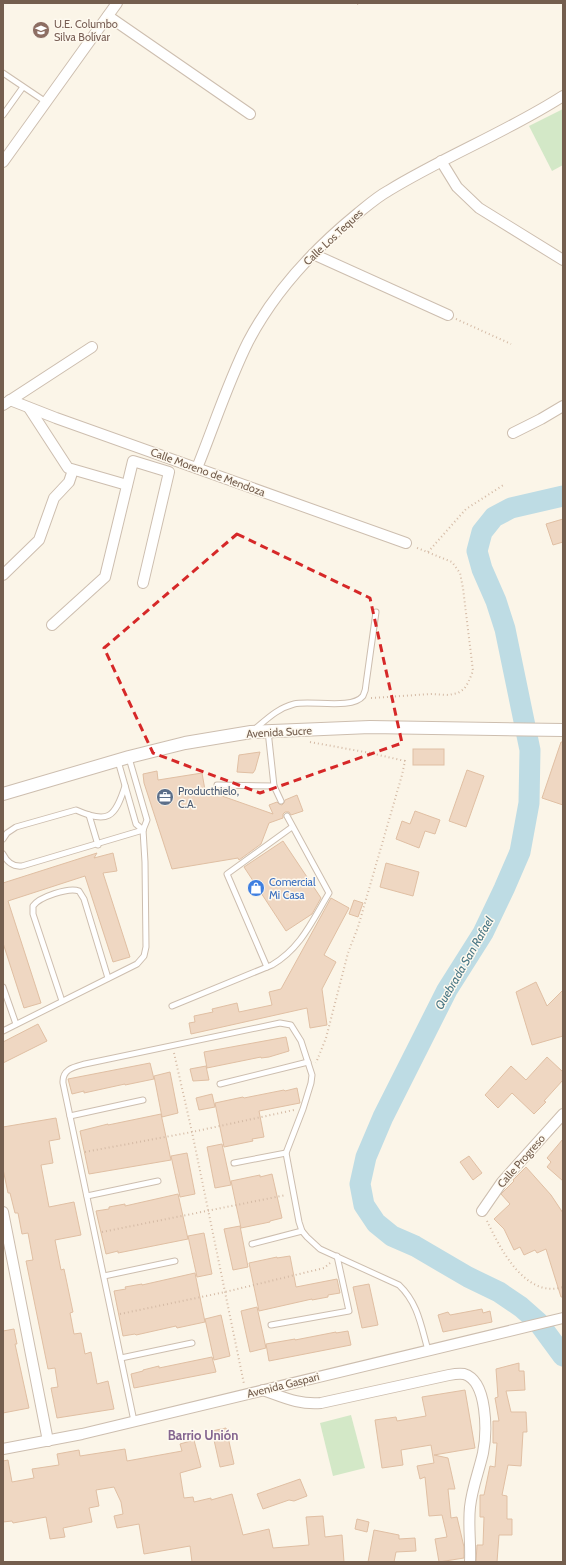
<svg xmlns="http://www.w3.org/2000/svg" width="566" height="1565" font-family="Cabin,sans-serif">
  <rect width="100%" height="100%" fill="#fbf5e8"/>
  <g fill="#d3e8c7">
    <path d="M563,109V165L552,171L529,126Z"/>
    <path d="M351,1415L365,1468L333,1476L320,1423Z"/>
  </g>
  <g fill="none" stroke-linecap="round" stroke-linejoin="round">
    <path stroke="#bedce4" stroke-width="21" d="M563,496L511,508L494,517L482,532L477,551L482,569L496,601L505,629L530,750L529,803L520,852L504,889L483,933L447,990L383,1117L366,1157L360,1184L364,1205L376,1223L392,1236L415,1246L468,1277L499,1292L521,1307L538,1322L563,1356"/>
  </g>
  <g fill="#efd7c2" stroke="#e0bfa3">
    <path d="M563,519V542L553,545L546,524Z"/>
    <path d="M561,742H563V805L542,798Z"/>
    <rect x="413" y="749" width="31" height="16"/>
    <path d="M260,752L255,770L253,773L237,772L239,755Z"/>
    <path d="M467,770L484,776L466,827L449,821Z"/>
    <path d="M157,771L158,780L202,773L205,790L273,814L269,805L277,802L279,804L282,805L284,803L285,800L297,795L303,811L291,815L289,812H285L283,814V818L269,823L261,844L239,860L238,858L172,869L144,783L143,774Z"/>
    <path d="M415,811L440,820L435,834L425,831L419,848L396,839L402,821L410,824Z"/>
    <path d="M283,841L321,898L312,914L286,931L244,867Z"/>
    <path d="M97,853L94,858L113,853L117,871L103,873L130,957L113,962L85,876L8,901L41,1003L24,1008L3,943V883Z"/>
    <path d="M386,863L419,872L413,896L380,887Z"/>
    <path d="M331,898L349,908L324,955L336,962L322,989L327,1025L310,1028L307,1008L191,1034L189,1023L195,1022L194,1016L213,1012L212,1009L237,1003L239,1012L272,1005L269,992L281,989Z"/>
    <path d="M354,900L363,903L358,917L349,914Z"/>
    <path d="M536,982L547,1006L563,990V1036L532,1045L516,992Z"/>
    <path d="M38,1024L47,1041L3,1063V1042Z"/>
    <path d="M286,1037L289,1051L269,1057L261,1058V1057L207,1068L204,1052Z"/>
    <path d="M547,1057L563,1072V1080L544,1101L546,1102L534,1114L512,1093L498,1108L485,1095L511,1066L526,1080Z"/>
    <path d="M150,1063L154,1079L125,1085V1084L84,1093V1091L72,1094L68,1079Z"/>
    <path d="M206,1066L209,1080L193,1081L190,1069Z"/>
    <path d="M170,1072L178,1113L162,1117L154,1076Z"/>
    <path d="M297,1088L300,1103L259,1111L264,1137L252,1139L253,1141L224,1147L215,1103L243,1097L244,1098L284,1090L285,1091Z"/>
    <path d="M212,1094L215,1107L199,1110L196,1098Z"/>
    <path d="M161,1114L171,1160L89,1174L80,1131L108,1124V1125Z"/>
    <path d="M56,1118L60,1139L49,1141L53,1163L41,1165L49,1207L74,1202L81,1235L55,1240L61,1270L64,1269L73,1312L70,1313L74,1334L81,1333L85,1354L91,1352L97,1384L108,1381L114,1409L57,1418L51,1388L58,1387L55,1368L48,1369L26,1261L33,1260L28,1233L22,1234L18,1213H15L10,1193H8L3,1169V1127Z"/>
    <path d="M563,1139V1181L547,1167L551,1162L547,1158Z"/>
    <path d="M222,1144L231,1185L215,1188L207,1147Z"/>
    <path d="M187,1153L195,1194L180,1197L171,1156Z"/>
    <path d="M469,1156L482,1173L473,1180L460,1162Z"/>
    <path d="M526,1167L551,1195L563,1213V1297H561L546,1249L537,1253L535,1250L524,1255L520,1247L514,1250L504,1229L494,1219L510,1204L501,1194L514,1181L513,1180Z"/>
    <path d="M272,1174L282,1218L270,1221V1222L241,1228L231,1181L260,1175V1177Z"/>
    <path d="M178,1194L188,1239L118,1253V1251L106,1254L96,1211L109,1209V1207L125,1204V1206Z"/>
    <path d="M240,1226L248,1267L233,1270L224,1229Z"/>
    <path d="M204,1233L212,1274L197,1277L188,1236Z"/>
    <path d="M290,1256L296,1287L337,1279L340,1293L328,1295V1297L312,1300V1299L259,1311L249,1263L277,1257V1258Z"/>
    <path d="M195,1273L205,1322L177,1328L176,1326L136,1335L135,1334L123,1336L114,1291L126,1289L125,1287L142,1284V1285Z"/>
    <path d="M369,1284L378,1325L362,1328L353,1287Z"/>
    <path d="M257,1307L266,1348L250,1352L241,1311Z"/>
    <path d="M482,1309L483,1313L490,1311L492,1322L443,1332L438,1315L448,1312L450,1315Z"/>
    <path d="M221,1315L230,1356L214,1360L205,1319Z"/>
    <path d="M14,1329L17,1344H15L29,1408L3,1413V1331Z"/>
    <path d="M348,1331L351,1345L269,1361L266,1344L295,1339V1340L336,1332V1333Z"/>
    <path d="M212,1357L216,1372L134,1388L131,1374L143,1371V1370L159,1366V1368Z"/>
    <path d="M519,1363V1371H524L525,1390L506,1391L511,1412H526L527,1432H523L521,1466L508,1465L502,1495L507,1496V1519H512V1535H499L497,1562H476L477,1545H483L484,1517H480V1495H484L490,1466L495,1467L497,1443H493V1421H499L495,1398L498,1397L496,1369Z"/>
    <path d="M465,1390L475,1448L434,1455L448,1458L455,1489H448L451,1518L457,1517L464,1547V1558L439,1562L435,1539L447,1537L446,1532L442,1515L429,1516L425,1477L420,1479L417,1466L434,1463L431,1445L401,1450L403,1465L382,1468L375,1420L396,1417L397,1421L426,1416L422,1397Z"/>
    <path d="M226,1428L234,1464L220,1467L212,1431Z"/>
    <path d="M194,1440L201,1467L180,1473L184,1498L193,1497L194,1502L211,1498V1500L232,1494L243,1535L269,1529L273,1548L309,1545L306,1517L323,1516L325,1537L342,1535L344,1562H192L190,1546L144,1554L139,1524L117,1528L114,1516L123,1514L121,1502L114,1487L96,1490L99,1506L89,1508L92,1522L63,1528L65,1537L50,1539L46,1517L13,1523L12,1521L3,1522V1461L8,1460L12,1482L34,1478L32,1469L59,1465L57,1454L79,1450L80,1456L125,1449L127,1461L182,1451L180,1444Z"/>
    <path d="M300,1479L307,1496L294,1501L289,1500L263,1509L257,1494Z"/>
    <path d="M357,1519L369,1522L367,1532L355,1529Z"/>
    <path d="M374,1530L399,1535V1539L415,1538L416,1551L396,1552L394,1562H368Z"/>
  </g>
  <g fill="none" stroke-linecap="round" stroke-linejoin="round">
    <g stroke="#cdbeaf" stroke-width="7">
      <g id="service">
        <path d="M3,73L46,102"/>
        <path d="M3,115L23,87"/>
        <path d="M255,729C267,719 278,708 294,704C311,700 352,710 363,696C365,692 366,688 366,684L376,612"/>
        <path d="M268,731L274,786L281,801"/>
        <path d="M118,761L136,824L143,830"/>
        <path d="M217,785L274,786"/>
        <path d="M89,815L98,845"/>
        <path d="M3,839L7,833L16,827L76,810C108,824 115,818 125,786"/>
        <path d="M3,854C7,862 13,867 22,866L143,830"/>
        <path d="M267,967L227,874L292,827"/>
        <path d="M3,987L16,1024"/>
        <path d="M62,1001L33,914V906C39,897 69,887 79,891L84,899L108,978"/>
        <path d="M172,1006L272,965C301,948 312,921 329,893L287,816"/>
        <path d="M3,1031L137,964L144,956L146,947L145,862L143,830L147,820L129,758"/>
        <path d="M220,1084L308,1062"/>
        <path d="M70,1116L143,1100"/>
        <path d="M234,1163L286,1153"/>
        <path d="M87,1196L158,1181"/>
        <path d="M252,1244L302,1231"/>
        <path d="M104,1276L175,1261"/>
        <path d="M271,1325L349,1311L337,1256"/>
        <path d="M121,1358L192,1343"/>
        <path d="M134,1421L63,1083C62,1069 74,1067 85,1064L280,1023L291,1025L301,1041L312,1075L311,1083L303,1109L286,1153L299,1222L302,1231L307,1237L320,1249L399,1285C418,1303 421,1326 428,1350"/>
      </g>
    </g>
    <g stroke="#cdbeaf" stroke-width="12">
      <g id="minor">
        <path d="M108,16L250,114"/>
        <path d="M441,161L457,187L479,208L563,260"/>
        <path d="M3,162L117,3"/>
        <path d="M313,254L448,315"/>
        <path d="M10,400L56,418L406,543"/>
        <path d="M3,405L92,347"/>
        <path d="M29,408L68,468L127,485"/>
        <path d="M513,433L541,419L563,406"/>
        <path d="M197,468C214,426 228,382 248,342C274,292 313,250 357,214C367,206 377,197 388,191C445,156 507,132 563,96"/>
        <path d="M3,575L39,540L54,498L69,482L73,470"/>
        <path d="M52,625L105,577L133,461L169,472L143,583"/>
        <path d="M482,1211L502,1182L563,1114"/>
        <path d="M3,1212L48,1441"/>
        <path d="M263,1390C283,1397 299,1405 321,1403L449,1375C454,1374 459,1373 464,1374C488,1381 487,1433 483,1453C479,1471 472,1488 470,1507C468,1525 471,1544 470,1562"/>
        <path d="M3,1449L82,1434L563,1318"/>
      </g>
    </g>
    <g stroke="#cdbeaf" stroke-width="14">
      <path id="tertiary" d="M3,794L129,757L185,743L251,732L370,727L563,730"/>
    </g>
    <g stroke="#d4baa5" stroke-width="2" stroke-dasharray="1 3" stroke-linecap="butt">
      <path d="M357,4L359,3"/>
      <path d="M456,319L511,344"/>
      <path d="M428,552L466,509L505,484"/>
      <path d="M371,698L432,694L449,695L458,693L464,689L468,683L473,671L463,588L460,573L452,562L415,547"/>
      <path d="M310,742L370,753L405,761L402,775L358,927L348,953L326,1038L316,1063"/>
      <path d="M174,1053L192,1132L244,1384"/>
      <path d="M85,1152L192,1132L294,1110"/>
      <path d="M487,1221C500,1248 525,1299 563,1287"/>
      <path d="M102,1232L286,1195"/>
      <path d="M120,1314L225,1292L324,1268L330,1263"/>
    </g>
    <use href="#service" stroke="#fff" stroke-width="5"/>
    <use href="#minor" stroke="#fff" stroke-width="10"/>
    <use href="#tertiary" stroke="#fff" stroke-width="12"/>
  </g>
  <path fill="none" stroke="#d62828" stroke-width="3" stroke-dasharray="8 5" stroke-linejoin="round" d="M237,534L370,598L402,743L260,793L153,753L104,648Z"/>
  <defs>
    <g id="school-disc" transform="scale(0.9)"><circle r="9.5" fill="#8d6e63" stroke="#fef9ef"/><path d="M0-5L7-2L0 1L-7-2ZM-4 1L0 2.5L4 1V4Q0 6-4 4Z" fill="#fff"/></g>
    <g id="office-disc" transform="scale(0.9)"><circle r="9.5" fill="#5c6f8a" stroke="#fef9ef"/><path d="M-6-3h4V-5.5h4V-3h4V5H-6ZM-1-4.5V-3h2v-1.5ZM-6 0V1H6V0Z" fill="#fff"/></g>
    <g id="shop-disc" transform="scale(0.9)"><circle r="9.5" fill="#3f7fe0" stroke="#fef9ef"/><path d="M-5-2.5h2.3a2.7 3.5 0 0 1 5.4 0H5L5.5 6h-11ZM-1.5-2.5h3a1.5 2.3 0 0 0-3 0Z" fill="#fff"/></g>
  </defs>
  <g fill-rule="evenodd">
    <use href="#school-disc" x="41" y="30"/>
    <use href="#office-disc" x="165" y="797"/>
    <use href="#shop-disc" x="256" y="888"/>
  </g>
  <g text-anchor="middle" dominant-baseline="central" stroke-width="3" stroke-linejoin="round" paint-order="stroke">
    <g font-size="11" fill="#785e54" stroke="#fef9ef" text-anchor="start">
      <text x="54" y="24">U.E. Columbo<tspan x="54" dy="13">Silva Bolívar</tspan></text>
    </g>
    <g font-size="11" fill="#745e4e" stroke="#fef9ef">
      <text transform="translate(333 237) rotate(-43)">Calle Los Teques</text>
      <text transform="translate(208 472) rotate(20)">Calle Moreno de Mendoza</text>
      <text transform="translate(279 732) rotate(-3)">Avenida Sucre</text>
      <text transform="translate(521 1161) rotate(-49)">Calle Progreso</text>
      <text transform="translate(283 1385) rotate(-14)">Avenida Gaspari</text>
    </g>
    <g font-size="11" fill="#4e5e75" stroke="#fef9ef" text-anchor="start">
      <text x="178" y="791">Producthielo,<tspan x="178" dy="13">C.A.</tspan></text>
    </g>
    <g font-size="11" fill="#366cbe" stroke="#fef9ef" text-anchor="start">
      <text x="269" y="882">Comercial<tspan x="269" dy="13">Mi Casa</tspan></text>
    </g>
    <g font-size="12" font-style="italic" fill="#497785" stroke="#fef9ef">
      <text transform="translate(464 963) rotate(-60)">Quebrada San Rafael</text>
    </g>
    <g font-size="13" font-weight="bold" fill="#856690" stroke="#fef9ef">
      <text x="203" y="1435">Barrio Unión</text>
    </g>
  </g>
  <rect width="566" height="1565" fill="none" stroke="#745e4e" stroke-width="8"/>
</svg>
